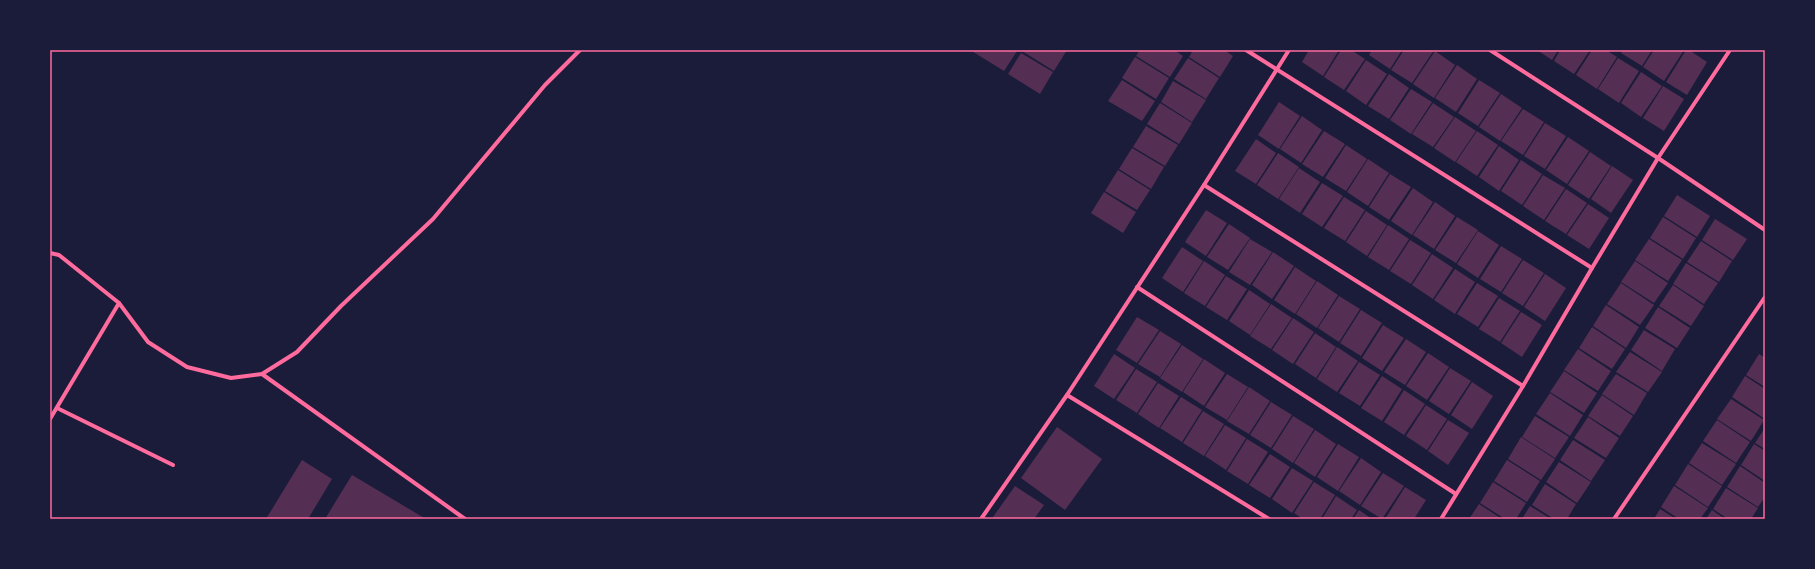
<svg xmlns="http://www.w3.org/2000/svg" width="1815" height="569" font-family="Cabin,sans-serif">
  <rect width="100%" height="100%" fill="#1b1b3a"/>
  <g fill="#542f53">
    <path d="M970,50H1016L1017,51L1004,71Z"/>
    <path d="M1023,50H1067L1054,71L1022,51Z"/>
    <path d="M1140,50H1174L1183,56L1170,77L1136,56Z"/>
    <path d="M1193,50H1224L1233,56L1220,77L1189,57Z"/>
    <path d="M1309,50H1339L1323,76L1302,62Z"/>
    <path d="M1341,50H1351L1365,59L1344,90L1324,77Z"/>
    <path d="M1372,50H1402L1390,69L1369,55Z"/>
    <path d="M1404,50H1434L1412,83L1391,70Z"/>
    <path d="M1537,50H1558L1552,60Z"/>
    <path d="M1560,50H1590L1574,74L1554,61Z"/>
    <path d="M1592,50H1606L1617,57L1597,89L1576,75Z"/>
    <path d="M1623,50H1652L1642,66L1621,53Z"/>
    <path d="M1654,50H1684L1664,81L1643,67Z"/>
    <path d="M1686,50H1689L1707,62L1687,95L1666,82Z"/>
    <path d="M1435,51L1455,65L1434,98L1413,84Z"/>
    <path d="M1021,53L1053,72L1040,94L1008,74Z"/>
    <path d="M1135,57L1169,78L1156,99L1122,78Z"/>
    <path d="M1188,58L1219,78L1206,99L1174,79Z"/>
    <path d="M1618,58L1639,71L1619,103L1598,89Z"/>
    <path d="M1366,60L1387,74L1366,105L1346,91Z"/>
    <path d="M1457,65L1477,79L1456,112L1435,98Z"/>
    <path d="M1641,72L1662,86L1641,117L1621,103Z"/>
    <path d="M1389,74L1409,88L1389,119L1368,106Z"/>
    <path d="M1122,80L1155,101L1142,121L1108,101Z"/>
    <path d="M1479,80L1500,93L1478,126L1458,113Z"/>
    <path d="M1173,81L1206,100L1192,122L1161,102Z"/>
    <path d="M1663,86L1684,99L1664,131L1643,118Z"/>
    <path d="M1411,89L1432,102L1411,134L1390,120Z"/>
    <path d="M1501,94L1522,108L1500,141L1479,127Z"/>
    <path d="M1279,102L1300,116L1279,149L1258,135Z"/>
    <path d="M1160,103L1192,123L1179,144L1147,124Z"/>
    <path d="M1433,103L1454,117L1433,147L1412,134Z"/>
    <path d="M1523,109L1544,122L1523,155L1501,141Z"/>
    <path d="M1302,116L1322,130L1301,163L1280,149Z"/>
    <path d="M1455,117L1476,131L1455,162L1434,148Z"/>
    <path d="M1545,123L1566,136L1545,169L1524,156Z"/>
    <path d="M1146,126L1178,145L1165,166L1133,147Z"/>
    <path d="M1324,131L1345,144L1323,177L1302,164Z"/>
    <path d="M1477,131L1498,145L1477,176L1456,162Z"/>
    <path d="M1568,137L1589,151L1567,184L1546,170Z"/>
    <path d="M1256,139L1276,153L1256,184L1235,171Z"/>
    <path d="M1346,145L1367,159L1346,191L1325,178Z"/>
    <path d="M1499,146L1519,160L1499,191L1479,177Z"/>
    <path d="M1132,148L1164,167L1151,189L1119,169Z"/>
    <path d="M1590,152L1611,166L1589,199L1568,185Z"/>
    <path d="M1278,153L1299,167L1278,199L1257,185Z"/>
    <path d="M1368,159L1389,173L1368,206L1347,192Z"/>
    <path d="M1521,160L1542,174L1522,205L1501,191Z"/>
    <path d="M1612,166L1633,180L1611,213L1591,199Z"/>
    <path d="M1299,168L1320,182L1300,213L1279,199Z"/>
    <path d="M1118,170L1150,190L1137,210L1105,191Z"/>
    <path d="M1390,174L1411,187L1389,220L1369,207Z"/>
    <path d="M1543,175L1565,188L1544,220L1523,206Z"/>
    <path d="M1322,183L1343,196L1322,227L1302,214Z"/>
    <path d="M1413,188L1433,202L1412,235L1391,221Z"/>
    <path d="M1566,189L1587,203L1566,234L1545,221Z"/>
    <path d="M1104,192L1136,212L1123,233L1091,213Z"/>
    <path d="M1677,195L1710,216L1697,237L1664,216Z"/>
    <path d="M1344,197L1365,210L1345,241L1324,228Z"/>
    <path d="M1435,202L1455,216L1434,249L1413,235Z"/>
    <path d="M1588,204L1609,218L1589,249L1567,235Z"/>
    <path d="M1206,210L1227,223L1206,256L1185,242Z"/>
    <path d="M1366,211L1387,225L1367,256L1346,242Z"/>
    <path d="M1457,217L1478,230L1456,263L1435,250Z"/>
    <path d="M1663,217L1696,238L1683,259L1650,238Z"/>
    <path d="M1715,219L1747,239L1733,260L1702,240Z"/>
    <path d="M1229,224L1250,238L1228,270L1207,257Z"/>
    <path d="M1388,225L1409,239L1389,270L1368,257Z"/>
    <path d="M1478,231L1499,245L1478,278L1457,264Z"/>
    <path d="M1250,239L1272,252L1250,285L1229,272Z"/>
    <path d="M1649,239L1682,260L1668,281L1635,260Z"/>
    <path d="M1410,240L1431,253L1411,284L1390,271Z"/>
    <path d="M1701,241L1732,261L1719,282L1687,262Z"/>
    <path d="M1501,246L1522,259L1501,292L1480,279Z"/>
    <path d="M1182,247L1203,261L1183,292L1162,278Z"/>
    <path d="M1273,252L1294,266L1272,299L1252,285Z"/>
    <path d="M1432,254L1453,268L1433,299L1412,285Z"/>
    <path d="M1523,260L1544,273L1523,306L1502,293Z"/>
    <path d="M1204,261L1225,275L1205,306L1184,293Z"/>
    <path d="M1635,261L1668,283L1654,303L1621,282Z"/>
    <path d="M1686,263L1718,283L1704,304L1673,284Z"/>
    <path d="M1295,267L1316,281L1295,314L1274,300Z"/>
    <path d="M1455,269L1475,282L1455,314L1434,300Z"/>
    <path d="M1545,274L1566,288L1545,321L1524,307Z"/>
    <path d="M1226,276L1247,289L1227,320L1206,307Z"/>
    <path d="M1317,281L1338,295L1317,328L1296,314Z"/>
    <path d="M1477,283L1498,296L1478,327L1457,314Z"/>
    <path d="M1621,283L1654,305L1640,325L1607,304Z"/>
    <path d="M1673,285L1704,306L1691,326L1659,306Z"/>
    <path d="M1249,290L1270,304L1250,335L1229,321Z"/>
    <path d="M1339,296L1360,309L1339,342L1318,328Z"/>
    <path d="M1499,298L1520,311L1500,342L1479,329Z"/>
    <path d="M1271,304L1292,318L1271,349L1250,336Z"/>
    <path d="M1606,305L1639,327L1626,348L1593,326Z"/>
    <path d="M1658,307L1690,328L1677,348L1645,328Z"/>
    <path d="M1361,310L1382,323L1361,356L1340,343Z"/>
    <path d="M1521,312L1542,325L1522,357L1501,343Z"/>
    <path d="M1137,317L1159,330L1137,363L1116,350Z"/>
    <path d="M1293,318L1314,332L1293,364L1272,350Z"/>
    <path d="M1383,325L1404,338L1382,371L1362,358Z"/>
    <path d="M1592,327L1625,349L1612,369L1579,348Z"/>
    <path d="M1644,330L1675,349L1662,371L1631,350Z"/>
    <path d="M1160,331L1181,344L1160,377L1138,364Z"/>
    <path d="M1315,333L1336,347L1316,378L1295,364Z"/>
    <path d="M1406,339L1426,352L1405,385L1384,372Z"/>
    <path d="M1182,345L1203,359L1182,392L1160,378Z"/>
    <path d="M1337,347L1358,361L1337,392L1317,379Z"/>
    <path d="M1578,349L1611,371L1598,391L1564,370Z"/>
    <path d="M1630,352L1662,372L1648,392L1616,372Z"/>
    <path d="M1428,353L1449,367L1427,400L1406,386Z"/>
    <path d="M1114,354L1135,368L1114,399L1094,386Z"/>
    <path d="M1759,354L1765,358V387L1746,375Z"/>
    <path d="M1204,359L1225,373L1204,406L1183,392Z"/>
    <path d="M1359,362L1380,375L1360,406L1339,393Z"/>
    <path d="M1450,368L1471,381L1449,414L1429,401Z"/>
    <path d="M1136,369L1157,382L1137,413L1116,400Z"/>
    <path d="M1564,371L1597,393L1584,413L1550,392Z"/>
    <path d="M1227,374L1248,387L1227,420L1205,407Z"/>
    <path d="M1616,374L1647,393L1634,415L1602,394Z"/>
    <path d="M1382,376L1402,389L1382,421L1361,408Z"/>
    <path d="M1745,376L1765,389V419L1732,397Z"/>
    <path d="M1472,382L1493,396L1472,429L1451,415Z"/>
    <path d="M1158,383L1179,396L1159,428L1138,414Z"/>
    <path d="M1249,387L1270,401L1249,434L1227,421Z"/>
    <path d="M1404,390L1425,404L1404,435L1384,422Z"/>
    <path d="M1550,393L1583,415L1570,436L1536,414Z"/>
    <path d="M1602,395L1633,416L1620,436L1588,416Z"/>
    <path d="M1181,397L1202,410L1182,442L1160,428Z"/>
    <path d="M1731,399L1764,420L1751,441L1717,419Z"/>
    <path d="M1271,402L1292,415L1271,448L1250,435Z"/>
    <path d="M1426,405L1447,419L1427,450L1406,436Z"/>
    <path d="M1203,411L1224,424L1204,456L1183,443Z"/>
    <path d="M1293,416L1314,429L1293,463L1272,449Z"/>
    <path d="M1535,416L1569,437L1555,458L1522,437Z"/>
    <path d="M1588,417L1619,438L1606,458L1574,438Z"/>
    <path d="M1448,420L1469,433L1448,465L1428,451Z"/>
    <path d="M1717,420L1750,442L1736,463L1703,441Z"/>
    <path d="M1225,425L1246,438L1226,470L1205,456Z"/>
    <path d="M1057,427L1102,459L1065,510L1021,478Z"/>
    <path d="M1765,428V449L1755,443Z"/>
    <path d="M1315,430L1336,444L1315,477L1294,463Z"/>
    <path d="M1521,437L1555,459L1541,480L1508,459Z"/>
    <path d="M1247,439L1268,452L1248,484L1227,471Z"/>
    <path d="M1573,440L1605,460L1591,481L1560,460Z"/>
    <path d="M1702,443L1736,464L1722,485L1689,463Z"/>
    <path d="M1338,444L1359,457L1338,491L1317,477Z"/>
    <path d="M1754,444L1765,451V481L1741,465Z"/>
    <path d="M1270,454L1290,467L1270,498L1249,485Z"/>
    <path d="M1361,458L1381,472L1360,505L1339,491Z"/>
    <path d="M302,460L332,479L308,519H266Z"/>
    <path d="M1507,460L1540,481L1527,502L1494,481Z"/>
    <path d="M1559,462L1591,482L1577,503L1546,482Z"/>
    <path d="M1688,464L1722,486L1708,507L1675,485Z"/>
    <path d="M1740,466L1765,483V497L1758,507L1727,487Z"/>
    <path d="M1292,468L1313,481L1292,513L1272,499Z"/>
    <path d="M1383,473L1404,486L1382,519L1361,506Z"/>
    <path d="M352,475L426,519H325Z"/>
    <path d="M1314,482L1335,495L1320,519H1303L1294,513Z"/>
    <path d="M1493,482L1526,503L1516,519H1505L1480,503Z"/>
    <path d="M1545,484L1576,504L1567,519H1554L1532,505Z"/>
    <path d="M1015,486L1044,505L1034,519H997L993,517Z"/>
    <path d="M1674,486L1708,508L1700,519H1679L1661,507Z"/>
    <path d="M1405,487L1426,500L1414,519H1385Z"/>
    <path d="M1726,488L1758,508L1751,519H1728L1713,509Z"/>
    <path d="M1336,496L1357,510L1351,519H1322Z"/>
    <path d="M1479,504L1502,519H1469Z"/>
    <path d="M1530,506L1551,519H1522Z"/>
    <path d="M1660,509L1676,519H1654Z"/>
    <path d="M1359,510L1372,519H1353Z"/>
    <path d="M1712,510L1725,519H1706Z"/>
  </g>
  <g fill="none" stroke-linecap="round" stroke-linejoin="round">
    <g stroke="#ff6b9d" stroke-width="4">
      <path d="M1246,50L1592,268"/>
      <path d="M1490,50L1658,158L1765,230"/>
      <path d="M1204,185L1523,386"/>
      <path d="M50,253L59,255L119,303L148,342L187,367L231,378L262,374L297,352L341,306L433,219L545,85L580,50"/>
      <path d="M1137,287L1456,494"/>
      <path d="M262,374L465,519"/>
      <path d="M1067,395L1269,519"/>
      <path d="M57,408L173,465"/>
      <path d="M50,419L119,303"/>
      <path d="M981,519L1067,395L1204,185L1289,50"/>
      <path d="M1441,519L1523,386L1592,268L1658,158L1730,50"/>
      <path d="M1614,519L1765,297"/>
    </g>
  </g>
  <rect width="1815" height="569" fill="none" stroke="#1b1b3a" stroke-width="102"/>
  <rect x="51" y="51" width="1713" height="467" fill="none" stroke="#ff6b9d" stroke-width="1.5"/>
</svg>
